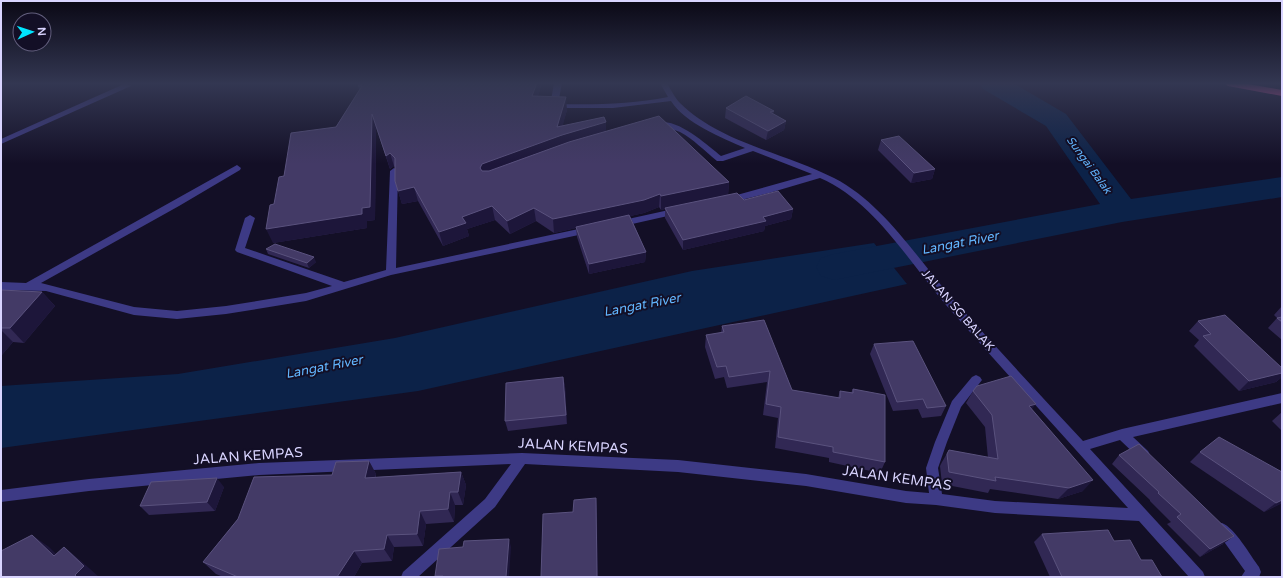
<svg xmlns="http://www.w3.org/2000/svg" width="1283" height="578" font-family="'Varela Round',sans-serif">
  <rect width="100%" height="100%" fill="#130f26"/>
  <path fill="#0c2248" d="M874,243L907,284L418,391L1,448V386L178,374L395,338L692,271Z"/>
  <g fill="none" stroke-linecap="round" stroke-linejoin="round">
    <path fill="#0c2248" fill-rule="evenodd" d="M979,83H1013L1066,114L1131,199L1282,177V197L1122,222L834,280L821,276L816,267L821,258L834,254L1100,204L1046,126L983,89Z"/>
    <g fill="#3d3a85" fill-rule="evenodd">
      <path d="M554,83H562L558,104C595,105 632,104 668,97L660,83H667C671,90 675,98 680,103C722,144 784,152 834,178C883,203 916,257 952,298C995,346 1039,394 1083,441L1122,429L1282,393V403L1133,437L1148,451L1150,455L1148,459L1144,460L1140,459L1120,440L1090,449L1203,572L1205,577H1189L1139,521L995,513L936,505L906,503L806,486L678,472L525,464L495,507L418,577H401L403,572L485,499L511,464L259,475L89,491L1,502V490L89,479L259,463L522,453L678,460L806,474L906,491L929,493L926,468L935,442L952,401L972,377L976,375L980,377L982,380L961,407L947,442L938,468L942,494L995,501L1128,508C1067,440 1006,373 946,305C908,261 875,202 820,178L769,193L729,203L726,202L725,200L726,198L812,174L753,151L723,161H717C705,151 693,139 680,132C672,128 657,129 653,126C671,111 708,146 721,156L745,148C722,138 685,123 671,101L613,108H551L550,106Z"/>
      <path d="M124,84H127L131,86L1,144V139Z"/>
      <path d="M237,165L241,168L240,170L179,206L41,283L134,307L177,311L226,306L306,293L332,286L237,252L235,250L245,218L250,215L255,218L245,248L344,282L386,270L390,171L394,168L398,171L396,268L588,227L593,230L588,233L391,275L306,301L226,314L177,319L134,315L46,291L1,290V282L26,283Z"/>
      <path d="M678,208L682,211L681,213L619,227L614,224L619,221Z"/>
      <path d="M1222,523C1235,528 1250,555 1259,567L1261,572L1259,577H1241L1245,571L1215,529L1217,525Z"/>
    </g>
    <path fill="#ff4fa3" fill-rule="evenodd" d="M1224,83H1243L1282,90V96L1228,86Z"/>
  </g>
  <g fill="#312854">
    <path d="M360,83H542L538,96L567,110L562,126L606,131L729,182L728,195L744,200L793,209L791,219L765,226L764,231L683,250L665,218V209L661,210L659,207L644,213L630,216L646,252L645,262L589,274L577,237L576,228L554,233L536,221L510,234L495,220L467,229L469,236L443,246L418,201L402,204L395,181V167L394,166L390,169L376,127L375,220L367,221V228L273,243L274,204L284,176L336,127L359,90L358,86Z"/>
    <path d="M726,108L774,111L773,114L786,121L784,130L766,140L725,118Z"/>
    <path d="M881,140L935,169L932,179L911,183L878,150Z"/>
    <path d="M266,249L316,262L309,268L268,254Z"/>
    <path d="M1,290L42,292L55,306L24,343L13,342L1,356Z"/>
    <path d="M1282,306V340L1268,328L1277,318L1274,315Z"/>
    <path d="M1198,321L1282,368V377L1276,382L1239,391L1194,346L1199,340L1189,331Z"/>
    <path d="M722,326L792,390L838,398L840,391L851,393L853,389L885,462L880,473L829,462V458L775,448L778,418L763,415L767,382L727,388L724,377L715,379L705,347L706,335L721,333Z"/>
    <path d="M874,344L946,406L941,416L922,418L918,409L893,411L870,354Z"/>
    <path d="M563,377L565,386L567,424L508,431L505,421Z"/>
    <path d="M973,391L1032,410L1083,491L1058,499L990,489L988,493L942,484L940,466L942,462L949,450L988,458L985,427L966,403Z"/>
    <path d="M1282,412V431L1272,421Z"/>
    <path d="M1200,452L1282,472V503L1264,512L1190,462Z"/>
    <path d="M1119,455L1223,544L1200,557L1167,524L1171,522L1150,501V500L1112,464Z"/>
    <path d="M369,461L376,474V477L461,472L466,485L463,505H455L454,522L426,524L423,546L394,547L392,561L362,563L354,577H223L216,574L203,562L238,519L332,475Z"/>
    <path d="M224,487L215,511L149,515L140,506Z"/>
    <path d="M1042,534L1114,541L1141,560L1162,577H1050L1034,542Z"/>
  </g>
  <g fill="#1d163a">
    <path d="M537,83H542L534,109L532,96Z"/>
    <path d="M566,97L567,110L560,136L606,122V135L484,178L480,168L482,164L557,127Z"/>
    <path d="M372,114L376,127L375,220L367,221V228L273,243L266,229L362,208Z"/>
    <path d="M786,121L784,130L766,140L768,131Z"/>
    <path d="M390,153L394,166L390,169L386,156Z"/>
    <path d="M935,169L932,179L911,183L914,173Z"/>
    <path d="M729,182L728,195L661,210V196Z"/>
    <path d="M414,187L418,201L402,204L398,191Z"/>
    <path d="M660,194L659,207L644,213L554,233L553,219Z"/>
    <path d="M492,206L495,220L467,229L469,236L443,246L439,232L462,217Z"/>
    <path d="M534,208L536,221L510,234L507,221Z"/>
    <path d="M793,209L791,219L765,226L764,231L683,250V240Z"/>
    <path d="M646,252L645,262L589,274V264Z"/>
    <path d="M314,257L316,262L309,268L307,263Z"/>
    <path d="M42,292L55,306L24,343L10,328Z"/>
    <path d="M1,330L13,342L1,356Z"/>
    <path d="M1282,373V377L1276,382L1239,391L1249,381Z"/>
    <path d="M563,377L565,386L567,424L566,415Z"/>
    <path d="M1036,404L1027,416L1029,406Z"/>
    <path d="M369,461L376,474L372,491L365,478Z"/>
    <path d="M461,472L466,485L463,505L458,492Z"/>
    <path d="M217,478L224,487L215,511L207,502Z"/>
    <path d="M1093,480L1083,491L1058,499L1069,488Z"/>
    <path d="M450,492L455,505L454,522L448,509Z"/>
    <path d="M596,498L597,507L598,577H597Z"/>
    <path d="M1282,500V503L1264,512L1276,503Z"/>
    <path d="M420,511L426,524L423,546L417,534Z"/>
    <path d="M32,535L49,547L70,568L54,556Z"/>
    <path d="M387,535L394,547L392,561L384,549Z"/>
    <path d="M1234,536L1223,544L1200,557L1210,549Z"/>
    <path d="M509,539L511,547L509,577H506Z"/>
    <path d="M64,547L80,560L99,577H77L75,575Z"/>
    <path d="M354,551L362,563L354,577H337Z"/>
  </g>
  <g fill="#433a66" stroke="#5a527e">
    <path d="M360,83H537L532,96L566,97L557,127L604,117L606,122L562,135L482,164L480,168L482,171H489L569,142L659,116L729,182L661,196L660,194L644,200L553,219L534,208L507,221L492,206L462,217L466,223L439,232L414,187L398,191L395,181V158L390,153L386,156L372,114L370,207L362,208V214L266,229L270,205L274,204L279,177L284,176L291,133L336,127L362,86H358Z"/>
    <path d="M746,96L774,111L770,112L786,121L768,131L726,108Z"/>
    <path d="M899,136L935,169L914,173L881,140Z"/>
    <path d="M778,191L793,209L763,217L766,221L683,240L665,208L737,193L744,200Z"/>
    <path d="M629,215L646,252L589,264L576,227Z"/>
    <path d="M275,244L314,257L307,263L266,249Z"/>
    <path d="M1,290L42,292L10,328H1Z"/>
    <path d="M1225,315L1282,368V373L1249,381L1203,336L1211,334L1198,321Z"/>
    <path d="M1282,317V322L1277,318Z"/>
    <path d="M764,320L792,390L840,398V391L853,393V389L885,395V462L833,452V447L778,437L781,407L766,404L770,371L729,377L726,366L717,367L706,335L724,332L722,326Z"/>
    <path d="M913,341L946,406L927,408L923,399L897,402L874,344Z"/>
    <path d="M1011,376L1036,404L1029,406L1093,480L1069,488L995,477L996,481L949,472L947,454L949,450L998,459L992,415L973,391L977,386Z"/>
    <path d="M563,377L566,415L505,421L506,383Z"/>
    <path d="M1219,437L1282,472V500L1276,503L1200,452Z"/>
    <path d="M1139,444L1234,536L1210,549L1177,517L1181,514L1158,493L1159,492L1119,455Z"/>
    <path d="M369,461L365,478L461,472L458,492H450L448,509L420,511L417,534L387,535L384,549L354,551L337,577H238L203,562L238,519L254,477L332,475L336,462Z"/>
    <path d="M217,478L207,502L140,506L151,482Z"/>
    <path d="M596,498L597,577H541L543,514L573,512L574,500Z"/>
    <path d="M1108,530L1114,541L1130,540L1141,560H1152L1162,577H1062L1042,534Z"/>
    <path d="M32,535L54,556L64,547L84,566L75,575L77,577H1V551Z"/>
    <path d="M509,539L506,577H443V576H435L439,549L463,547L464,541Z"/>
  </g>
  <linearGradient id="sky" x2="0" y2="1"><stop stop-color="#0a0815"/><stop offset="0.51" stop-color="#333752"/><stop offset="1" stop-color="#333752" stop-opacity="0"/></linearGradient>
  <rect width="1283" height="164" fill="url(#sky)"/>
  <g text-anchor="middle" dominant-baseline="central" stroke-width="4" stroke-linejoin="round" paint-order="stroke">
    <g font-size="11" font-style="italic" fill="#62b6ff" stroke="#130f26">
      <text transform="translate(1089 165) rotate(54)">Sungai Balak</text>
    </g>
    <g font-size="12" fill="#d9d4ff" stroke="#130f26">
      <text transform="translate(958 310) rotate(49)">JALAN SG BALAK</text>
    </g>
    <g font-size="13" font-style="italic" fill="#62b6ff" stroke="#130f26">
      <text transform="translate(960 243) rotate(-11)">Langat River</text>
      <text transform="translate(642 305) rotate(-11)">Langat River</text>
      <text transform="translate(324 367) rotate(-11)">Langat River</text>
    </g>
    <g font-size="14" fill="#d9d4ff" stroke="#130f26">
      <text transform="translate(573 446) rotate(3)">JALAN KEMPAS</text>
      <text transform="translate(248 456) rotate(-4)">JALAN KEMPAS</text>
      <text transform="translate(897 478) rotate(8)">JALAN KEMPAS</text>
    </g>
  </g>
  <rect width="1283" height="578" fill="none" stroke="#d9d4ff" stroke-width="4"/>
  <g transform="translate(32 32) rotate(87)"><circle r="19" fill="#130f26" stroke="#625e7d"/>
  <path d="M0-3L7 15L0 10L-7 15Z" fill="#00e5ff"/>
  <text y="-6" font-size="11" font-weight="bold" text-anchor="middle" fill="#d9d4ff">N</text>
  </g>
</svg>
